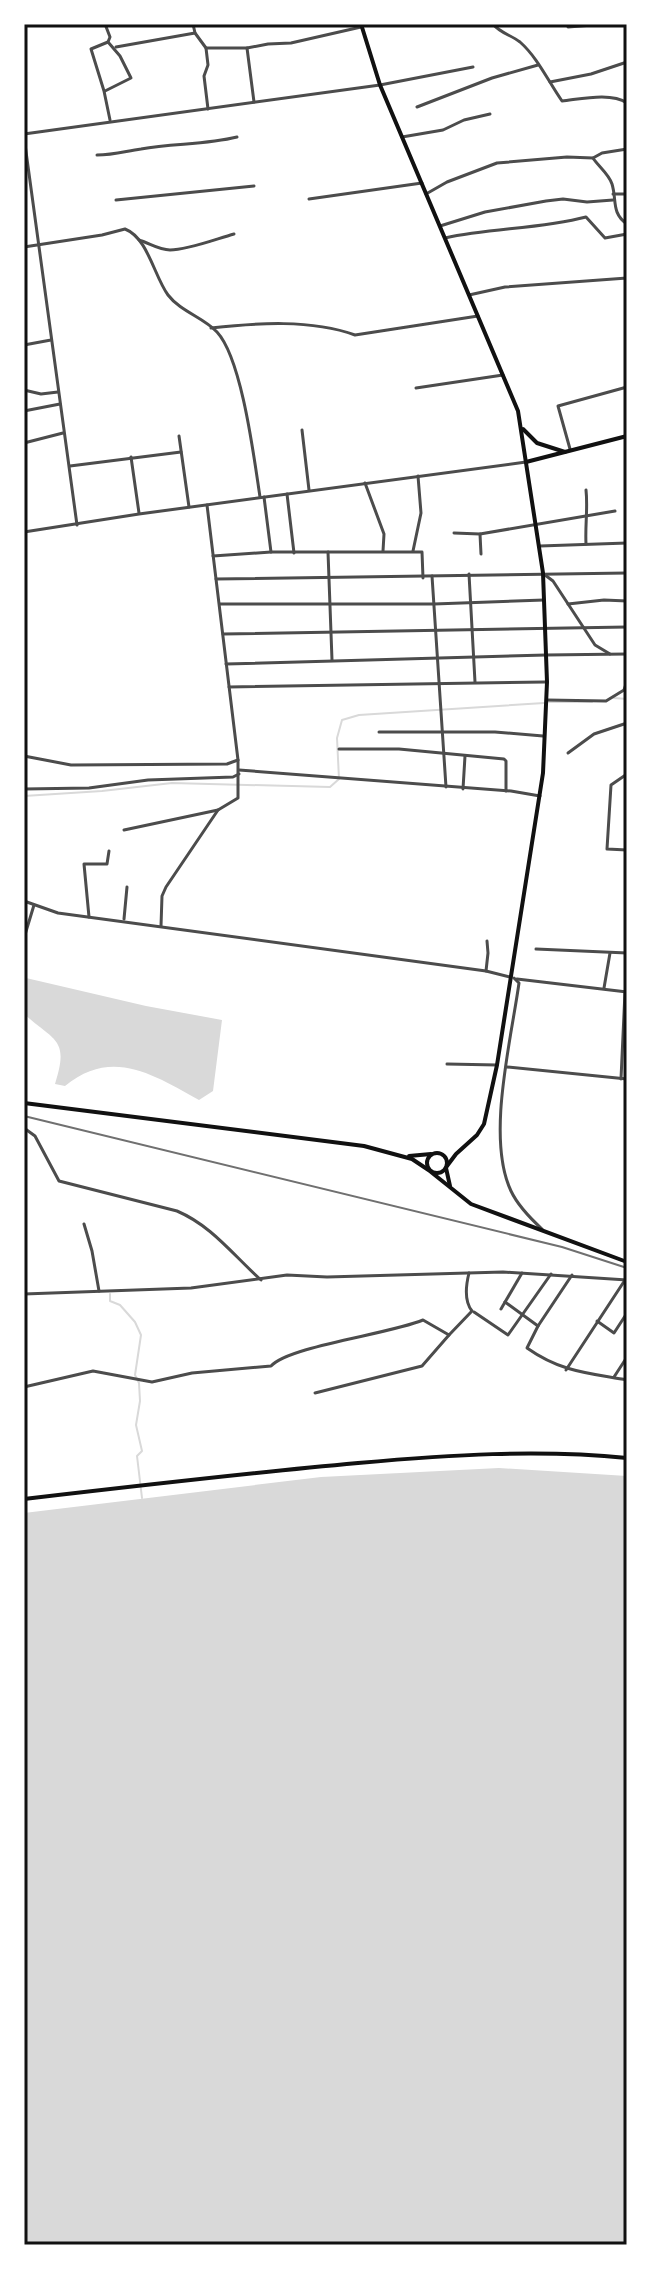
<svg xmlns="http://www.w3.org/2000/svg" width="651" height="2269" font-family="'Noto Serif',serif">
  <rect width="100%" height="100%" fill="#fff"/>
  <g fill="#d9d9d9">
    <path d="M26,978L146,1006L222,1020L213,1091L199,1100C154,1075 112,1047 65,1086L55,1084C69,1039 56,1042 24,1014Z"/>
    <path d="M499,1468L627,1476V2245H24V1513L321,1477Z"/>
  </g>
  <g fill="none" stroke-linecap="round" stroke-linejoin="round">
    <g stroke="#d9d9d9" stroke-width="2">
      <path d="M627,488V497"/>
      <path d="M614,698L627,699"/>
      <path d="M549,702H592"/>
      <path d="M24,796L102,791L172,783L330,787L339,779L337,738L342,720L359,715L544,703"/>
      <path d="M110,1294V1301L120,1305L135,1322L141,1335L135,1375L139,1383L140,1401L136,1425L142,1451L137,1456L142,1498"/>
    </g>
    <g stroke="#4c4c4c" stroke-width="3">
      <path d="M193,24L195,33L206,48L208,65L204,76L208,109"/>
      <path d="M493,24C500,33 511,35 520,42C538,58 548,81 562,101C581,99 611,92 627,103"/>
      <path d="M568,27L605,24"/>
      <path d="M108,42L91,49L104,91L110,120"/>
      <path d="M116,47L195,33"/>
      <path d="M206,48H247L268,44L291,43L361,27"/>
      <path d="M247,48L254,102"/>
      <path d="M550,82L591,74L627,62"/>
      <path d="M105,91L131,78L120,56L108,42L110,37L105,24"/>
      <path d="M417,107L492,78L538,65"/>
      <path d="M24,134L380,85L473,67"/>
      <path d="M24,137L77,525"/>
      <path d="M402,137L443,130L464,120L490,114"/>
      <path d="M97,155C114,155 126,151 141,149C173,143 205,145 237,137"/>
      <path d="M593,158C598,166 609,174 612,184C617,200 611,213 627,224"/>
      <path d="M426,194L447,182L497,163L567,157L593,158L602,153L627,149"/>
      <path d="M613,194H627"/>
      <path d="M309,199L422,183"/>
      <path d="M116,200L254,186"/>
      <path d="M440,226L485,212L546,201L563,199L587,202L613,200"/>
      <path d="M445,238C491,228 540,229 586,217L605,238L627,234"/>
      <path d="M139,240C149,243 159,250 170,250C188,250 216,239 234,234"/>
      <path d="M24,247L102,235L125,229C148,238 154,276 168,295C181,312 203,317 217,332C242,359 254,458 260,497"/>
      <path d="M469,295L505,287L627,278"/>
      <path d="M211,328C256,323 311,319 355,335L478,316"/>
      <path d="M24,345L51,340"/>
      <path d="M416,388L503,375"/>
      <path d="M24,390L41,394L58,392"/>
      <path d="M24,411L60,404"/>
      <path d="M302,430L309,490"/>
      <path d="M179,436L189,507"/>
      <path d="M24,443L63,433"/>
      <path d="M570,449L558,406L627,387"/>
      <path d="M131,457L139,513"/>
      <path d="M70,466L181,452"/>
      <path d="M365,483L384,534L383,551"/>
      <path d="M586,490C588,508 585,525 586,544"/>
      <path d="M287,494L294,553"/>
      <path d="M264,497L271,552"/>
      <path d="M24,532L139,514L526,462"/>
      <path d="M454,533L480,534L615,511"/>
      <path d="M480,534L481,554"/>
      <path d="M540,546L627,543"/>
      <path d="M413,551L421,513L418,476"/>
      <path d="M328,552L332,660"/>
      <path d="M213,556L271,552H422L423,578"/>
      <path d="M469,574L475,682"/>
      <path d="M545,575L553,581L595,645L610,654"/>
      <path d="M432,576L446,787"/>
      <path d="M216,579L627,573"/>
      <path d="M220,604H434L544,600"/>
      <path d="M568,604L604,600L627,601"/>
      <path d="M223,634L627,627"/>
      <path d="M226,664L546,655"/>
      <path d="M229,687L545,682"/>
      <path d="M547,700L606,701L624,690L627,681"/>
      <path d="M379,732H495L543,736"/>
      <path d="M339,749H399L504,759L506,761V791"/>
      <path d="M568,753L594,734L627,723"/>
      <path d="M24,756L71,765L227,764L238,760"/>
      <path d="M239,770L511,791L540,796"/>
      <path d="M627,774L611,785L607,849L627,850"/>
      <path d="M24,789L89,788L148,780L233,777L239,774"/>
      <path d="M463,789L465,756"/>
      <path d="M124,830L218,810"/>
      <path d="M24,901L58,913L486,971L510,977"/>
      <path d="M89,917L84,864H107L109,851"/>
      <path d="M124,919L127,887"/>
      <path d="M161,926L162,896L166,887L218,810L238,798V760L207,505"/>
      <path d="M24,938L34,905"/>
      <path d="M536,949L627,953"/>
      <path d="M486,971L488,953L487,941"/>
      <path d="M514,978L519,983C511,1041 486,1138 511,1191C518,1206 530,1218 542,1229"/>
      <path d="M604,988L610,953"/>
      <path d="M447,1064L497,1065"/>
      <path d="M507,1067L627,1079"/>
      <path d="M621,1079L625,992"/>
      <path d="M24,1128L35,1136L59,1181L177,1211C212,1226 233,1255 261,1280"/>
      <path d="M84,1224L92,1251L99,1291"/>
      <path d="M572,1275L538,1326L527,1348C561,1372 588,1373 627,1380"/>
      <path d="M24,1294L191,1288L287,1275L327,1277L503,1272L627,1280"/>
      <path d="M505,1302L538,1326"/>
      <path d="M501,1309L522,1273"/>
      <path d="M474,1312L508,1335L551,1274"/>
      <path d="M597,1321L614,1333L627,1313"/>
      <path d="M566,1370L625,1280"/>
      <path d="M614,1377L627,1357"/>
      <path d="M24,1387L93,1371L152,1382L192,1373L271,1366C289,1346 390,1334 423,1320L449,1335L472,1311C464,1301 466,1285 469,1273"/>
      <path d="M315,1393L422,1366L449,1335"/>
    </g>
    <g stroke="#4c4c4c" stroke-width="3">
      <path d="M546,655L627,654"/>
      <path d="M517,979L627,992"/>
    </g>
    <g stroke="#111" stroke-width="4">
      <path d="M526,462L627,436"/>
      <path d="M24,1499C135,1486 247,1473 358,1463C448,1455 537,1449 627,1458"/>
    </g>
    <g stroke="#111" stroke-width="4">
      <path d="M361,24L380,85L518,411L543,573L547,682L543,773L497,1065L484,1124L477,1135L456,1154L447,1166"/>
      <path d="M523,429L537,443L565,452"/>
      <path d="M24,1103L364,1146L412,1159L430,1171"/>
      <circle cx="437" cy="1163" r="10"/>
      <path d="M409,1156L431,1154"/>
      <path d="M446,1168L450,1186"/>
      <path d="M431,1172L471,1204L627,1262"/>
    </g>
    <path stroke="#707070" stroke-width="2" d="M24,1116L562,1247L627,1268"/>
  </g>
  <rect width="651" height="2269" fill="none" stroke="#ffffff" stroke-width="52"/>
  <rect x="26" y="26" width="599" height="2217" fill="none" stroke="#111" stroke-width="3"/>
</svg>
